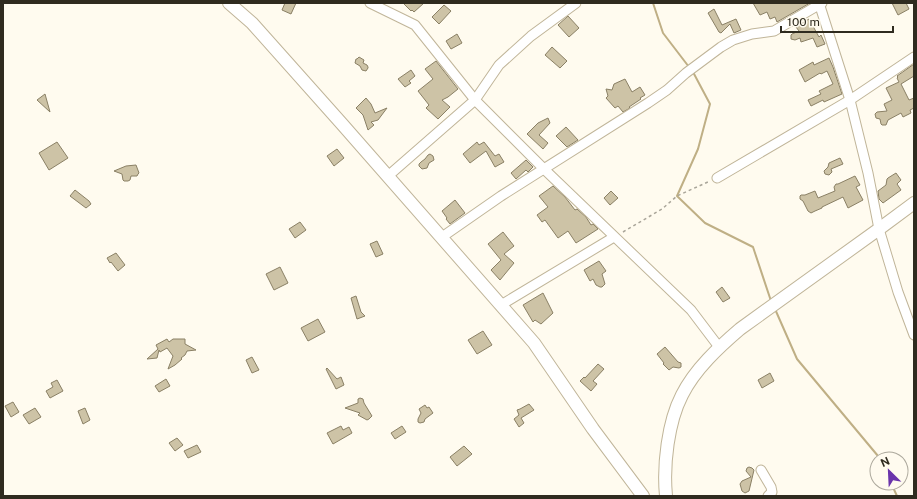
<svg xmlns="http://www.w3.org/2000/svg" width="917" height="499" font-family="'Public Sans',sans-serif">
  <rect width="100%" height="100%" fill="#fffbef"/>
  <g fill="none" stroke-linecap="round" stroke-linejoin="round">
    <g stroke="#bfaf85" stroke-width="2">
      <path d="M653,3L663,33L689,67"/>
      <path d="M693,72L710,104L698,149L677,196L705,223L753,247L771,301"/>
      <path d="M775,309L797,359L878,456L879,459"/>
      <path d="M891,483L897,496"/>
    </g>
  </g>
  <g fill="#cdc3a6" stroke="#8a8065">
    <path d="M285,3H296L291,14L282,10Z"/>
    <path d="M403,3H424L414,12L412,10L411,11Z"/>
    <path d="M753,3H810L777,22L775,17L770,19L767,12L760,15Z"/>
    <path d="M892,3H906L909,9L898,15Z"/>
    <path d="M444,5L451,11L439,24L432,17Z"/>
    <path d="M714,9L722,25L736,19L741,30L734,33L730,24L721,33L719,32L708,13Z"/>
    <path d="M568,16L579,28L569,37L558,25Z"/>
    <path d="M809,19L819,37L821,35L825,44L817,47L813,38L801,42L800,38L795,40L791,39V35L792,34L799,31L796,27Z"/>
    <path d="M457,34L462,43L451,49L446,41Z"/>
    <path d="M552,47L567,61L560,68L545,55Z"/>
    <path d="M359,57L364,60L363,63L367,65L368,67V68L366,71L362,70L360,66L355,63L356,59H357Z"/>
    <path d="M829,58L833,67L842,94L824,102L823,100L811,106L808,100L821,94L819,91L833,84L827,71L821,74L820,73L805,82L799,70L813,62L814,65Z"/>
    <path d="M436,61L458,89L448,97L442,100L450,107L438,119L426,108L429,105L418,91L433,79L425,69Z"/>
    <path d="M914,64V76L901,84L909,100L914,98V108L910,110L911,113L903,117L901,113L888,120L886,125H882L881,124L880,119L876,118L875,114L877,112L887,111L884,104L892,100L886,88L899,82L897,78L898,77L897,76Z"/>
    <path d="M411,70L415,76L409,81L411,83L405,87L398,79Z"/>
    <path d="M625,79L632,92L640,87L645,95L640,98L641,99L629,107L630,108L623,112L618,106L615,108L606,98L608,96L606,89L612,90L614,84Z"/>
    <path d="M45,94L50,112L37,100Z"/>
    <path d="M366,98L371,104L375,113L387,108L378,120L371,122L374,125L368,130L363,115L356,108Z"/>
    <path d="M548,118L550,123L539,135L548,143L543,149L527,134L538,123Z"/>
    <path d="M566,127L578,140L567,147L556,136Z"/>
    <path d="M57,142L68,158L49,170L39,153Z"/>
    <path d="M477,142L479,145L484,142L495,156L499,154L504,162L495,167L486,151L470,163L463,154Z"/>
    <path d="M337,149L344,158L334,166L327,156Z"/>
    <path d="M430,154L433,156L434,160L429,163L427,168L422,169L419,166V164L421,162L425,159L428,155Z"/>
    <path d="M840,158L843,164L831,169L832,172L829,175L825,174L824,171L828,167L829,163Z"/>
    <path d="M526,160L533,167L528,172L526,170L516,179L511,173Z"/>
    <path d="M136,165L139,173L138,174L137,176H131L130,180L128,181H124L123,180L122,174L114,171L126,166Z"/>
    <path d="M896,173L901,180L897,184L901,190L883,203L879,199L878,191L886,185L887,179L888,178Z"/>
    <path d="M855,176L860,185L856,187L863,200L848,208L843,197L822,207V208L815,211L811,213L808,211L803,201L800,199V196L801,195H805L815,191L818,198L835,191L834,187L836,184H838Z"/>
    <path d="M553,186L565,197L575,210L577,209L586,217L591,225L593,224L598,229L576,243L568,231L558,238L545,220L542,222L537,215L548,207L539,196Z"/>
    <path d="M75,190L89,201L91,204L86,208L70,196Z"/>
    <path d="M611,191L618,198L610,205L604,198Z"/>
    <path d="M455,200L465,213L450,224L446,219L447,218L442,211Z"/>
    <path d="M300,222L306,230L295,238L289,229Z"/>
    <path d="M503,232L514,246L504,254L514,263L500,280L491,270L501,260L488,244Z"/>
    <path d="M377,241L383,254L376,257L370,244Z"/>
    <path d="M116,253L125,265L118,271L111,262L110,263L107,258Z"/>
    <path d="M599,261L606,271L602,274L605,284L602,287H600L596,285L593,279L590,281L584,270Z"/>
    <path d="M280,267L288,283L274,290L266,274Z"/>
    <path d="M722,287L730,298L723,302L716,292Z"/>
    <path d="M543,293L553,313L541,324L535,320L533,322L523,305Z"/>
    <path d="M356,296L361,312L365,316L357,319L351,298Z"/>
    <path d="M318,319L325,332L308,341L301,328Z"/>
    <path d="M483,331L492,345L477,354L468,340Z"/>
    <path d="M167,339L169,342L173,339H185V344L196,350L187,351L185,355L181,358L182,359L175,365L168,369L173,356L167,348L160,352L159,350L157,358L147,359L158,349L156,345Z"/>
    <path d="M665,347L678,362L681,363V367L679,368L673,367L669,370L663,364L664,363L657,354Z"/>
    <path d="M252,357L259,370L252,373L246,360Z"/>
    <path d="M598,364L604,369L593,381L597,384L591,391L580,381L584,377L585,378Z"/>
    <path d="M327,368L337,379L341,377L344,385L336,389L326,369Z"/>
    <path d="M770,373L774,381L762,388L758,380Z"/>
    <path d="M166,379L170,386L159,392L155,386Z"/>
    <path d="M57,380L63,391L50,398L46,391L53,387L51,383Z"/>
    <path d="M360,398L363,399L364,403L372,416L369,419L367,420L358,415L360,413L345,408L358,403V399Z"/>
    <path d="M13,402L19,412L11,417L5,406Z"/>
    <path d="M529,404L534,410L521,418L524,423L519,427L514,419L519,415L517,410L520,409Z"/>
    <path d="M425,405L427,408L429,407L433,413L425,419L424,422L420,423L418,422V419L421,413L419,409Z"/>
    <path d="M35,408L41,417L29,424L23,415Z"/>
    <path d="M85,408L90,420L83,424L78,411Z"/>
    <path d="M341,426L343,430L349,427L352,433L333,444L327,433Z"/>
    <path d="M402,426L406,432L395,439L391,433Z"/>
    <path d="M177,438L183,445L175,451L169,443Z"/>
    <path d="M197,445L201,452L188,458L184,451Z"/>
    <path d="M464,446L472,454L457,466L450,457Z"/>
    <path d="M749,467L752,468L754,470L749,491L745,493L742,491L740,484L742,481L751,477L746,471L747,468Z"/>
  </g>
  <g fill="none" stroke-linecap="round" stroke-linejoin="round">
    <g stroke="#c0b599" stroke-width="11">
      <g id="street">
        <path d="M370,3L415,25L475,100L544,169L691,310L719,347"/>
        <path d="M819,3L850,100L868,173L879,229L898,292L914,335"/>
        <path d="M388,176L475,100L499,65L531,36L576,3"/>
        <path d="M717,178L850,100L914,57"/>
        <path d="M442,237L501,196L648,103L667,90L686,73L721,47L733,40L752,34L774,31L822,3"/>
        <path d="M501,305L614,237"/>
        <path d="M761,470L771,487L772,492L768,496"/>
      </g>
    </g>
    <g stroke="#c0b599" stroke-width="14">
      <g id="secondary">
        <path d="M229,3L252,23L342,124L534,343L593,429L643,496"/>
        <path d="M666,496C663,465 668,422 682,395C695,369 719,347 740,329L879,229L914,203"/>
      </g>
    </g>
    <path stroke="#a9a599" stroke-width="1.5" stroke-dasharray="3 3" stroke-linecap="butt" d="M623,232L662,209L677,196L710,181"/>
    <use href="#street" stroke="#fff" stroke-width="9"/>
    <use href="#secondary" stroke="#fff" stroke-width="12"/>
  </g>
  <rect width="917" height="499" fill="none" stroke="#2f2b1f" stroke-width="8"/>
  <g transform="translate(889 471) rotate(336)"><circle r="19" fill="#fffbef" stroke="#aca89c"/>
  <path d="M0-3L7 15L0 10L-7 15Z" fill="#6a34ab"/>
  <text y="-6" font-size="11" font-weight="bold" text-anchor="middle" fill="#2f2b1f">N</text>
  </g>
  <path d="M781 26v6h112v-6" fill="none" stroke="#2f2b1f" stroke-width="2"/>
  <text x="787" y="26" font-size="12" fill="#2f2b1f" stroke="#fffbef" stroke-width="3" paint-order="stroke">100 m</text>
</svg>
